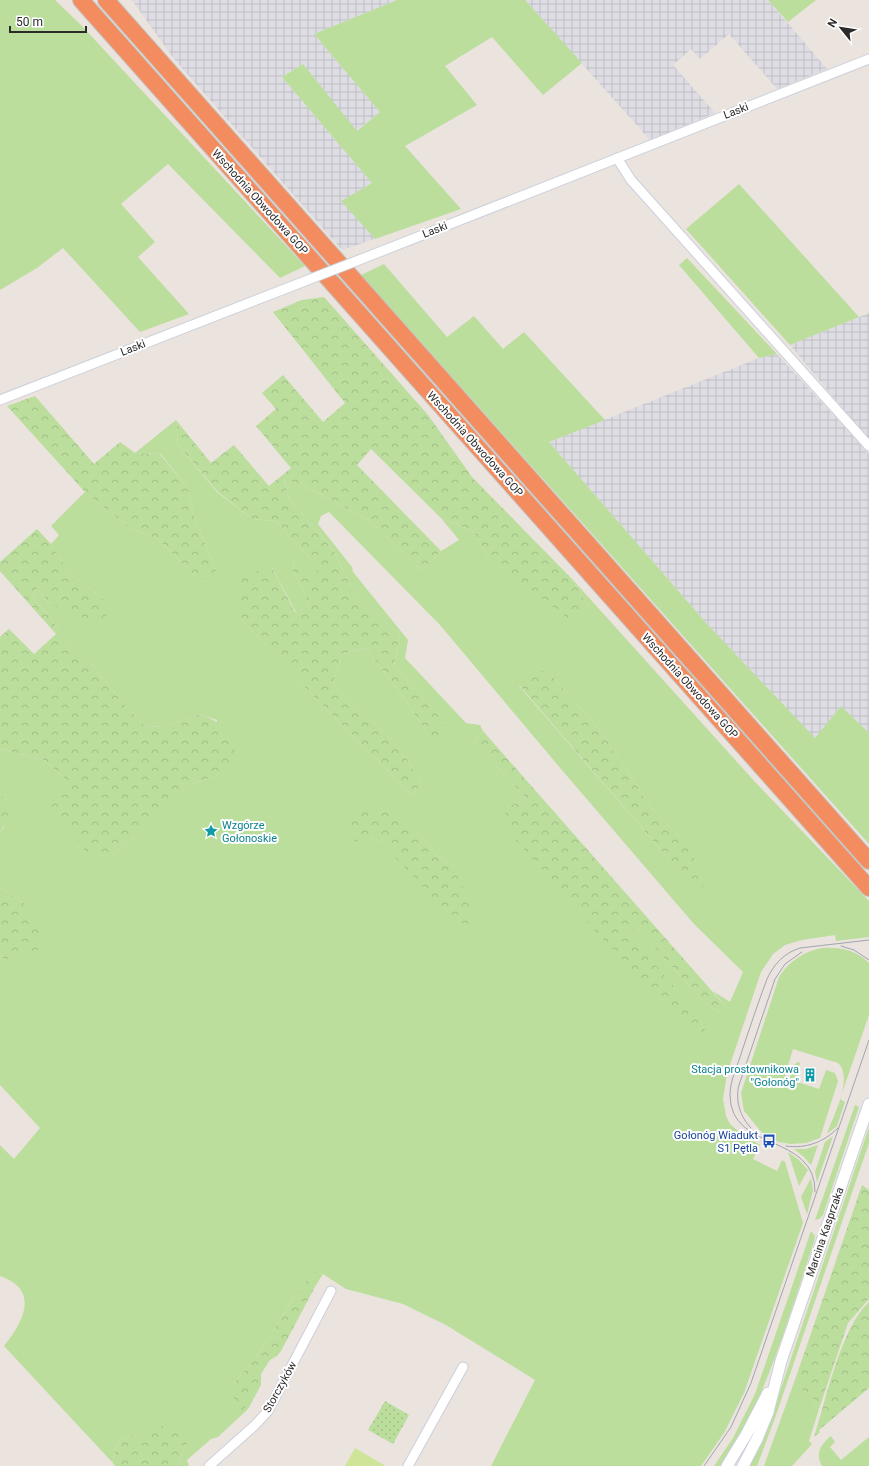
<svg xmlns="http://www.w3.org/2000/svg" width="869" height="1466" font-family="Roboto,sans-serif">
  <defs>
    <pattern id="industrial-grid" width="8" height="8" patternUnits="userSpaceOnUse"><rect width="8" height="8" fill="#dedde4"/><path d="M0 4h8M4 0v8" fill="none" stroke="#bfbec4"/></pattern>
    <pattern id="forest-crowns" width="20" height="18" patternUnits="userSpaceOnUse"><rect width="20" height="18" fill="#bbde9d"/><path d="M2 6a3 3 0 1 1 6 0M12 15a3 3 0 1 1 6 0" fill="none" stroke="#a1bf87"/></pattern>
    <pattern id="park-dots" width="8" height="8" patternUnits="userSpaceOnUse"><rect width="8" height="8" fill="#bbde9d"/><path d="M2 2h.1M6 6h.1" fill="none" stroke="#a1bf87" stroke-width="1.8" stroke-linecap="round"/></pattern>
  </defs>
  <rect width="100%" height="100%" fill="#ebe3dd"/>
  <g fill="url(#industrial-grid)">
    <path d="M132,0H397L314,34L380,112L356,131L303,64L282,77L372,183L342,201L375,239L342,250L174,59Z"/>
    <path d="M525,0H768L827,69L777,89L729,34L700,59L691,49L673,65L715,113L650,140Z"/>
    <path d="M869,313V440L790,345Z"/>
    <path d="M777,354L869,454V733L841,706L815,739L707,624L549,442L759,358Z"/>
  </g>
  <g fill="#bbde9d" fill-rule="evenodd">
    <path d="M0,0H55L81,25L305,266L280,278L168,164L121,204L155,242L138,257L189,314L140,332L63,248L37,268L0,290Z"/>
    <path d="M397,0H525L582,63L543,95L492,37L445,66L477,105L405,146L461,209L375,239L341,201L372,183L282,77L303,64L357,131L380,112L314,34Z"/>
    <path d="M768,0H816L788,22Z"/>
    <path d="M739,184L859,317L790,345L686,229Z"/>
    <path d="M687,258L777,354L759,358L679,265Z"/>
    <path d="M384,264L447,337L474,316L503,349L524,332L605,420L549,442L707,624L815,738L841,706L869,733V844L361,275Z"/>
    <path d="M176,420L178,445L217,492L252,519L276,521L310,559L323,581L294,560L293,572L303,589L309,605L296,612L271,566L241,619L316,699L413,796L422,782L397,745L333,684L342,654L366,648L406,701L429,736L440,716L394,666L400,635L353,591L333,549L289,499L284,478L302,485L369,520L422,571L441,551L459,540L441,518L473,531L488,557L589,608L573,580L756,783L869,901V937L836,941L835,935L802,940L785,945L773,954L761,972L727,1074L723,1099L726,1116L730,1124L743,1135L760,1145L753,1159L777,1171L782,1160L785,1162L803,1223L744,1393L724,1433L701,1466H491L535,1380L446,1325L403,1304L346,1289L323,1274L316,1285V1273L302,1285L255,1359L234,1383V1411L242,1410L261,1385L248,1409L218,1437L211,1439L187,1460L189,1466H178L180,1457L188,1442L132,1436L118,1441L112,1462L4,1346C24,1321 40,1290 0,1276V1145L14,1159L40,1128L0,1085V955L4,959L25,904L0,887V831L4,828L7,800L0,795V749L44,760L64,778L113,855L137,835L164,802L192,784L218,775L217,720L199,714L163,727L145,726L125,705L93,666L65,639L47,613L33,599L37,588L49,603L103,599L69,572L51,544L59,535L51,526L85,492L127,526L159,540L198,579L216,570L196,522L187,487L161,454L135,453ZM329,512L440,625L561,769L694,924L743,972L730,1002L713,991L726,1007L719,1012L704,1002L638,929L626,932L691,1006L506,808L526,798L474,742L483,731L480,725L466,723L405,658L408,640L353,572L352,567L318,524L321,516ZM549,672L602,733L652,809L679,836L702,887L667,857L519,686ZM417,831L436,855L455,866L453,919L396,856L380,841L371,838Z"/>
    <path d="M822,948C840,947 856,950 869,963V1015L840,1099L845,1102L837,1126L827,1134C833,1116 854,1078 838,1063L793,1049L784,1079L789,1080L794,1065L798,1062L800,1063L795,1081L819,1089L826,1070L835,1073L838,1081L820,1138L806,1143L791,1144L779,1142L764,1135L744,1111L741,1093L779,977C789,961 805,951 822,948Z"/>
    <path d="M855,1105L859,1107L823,1215L819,1219L815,1220Z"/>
    <path d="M869,1127V1143L775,1418L757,1466H748L776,1403Z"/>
    <path d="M833,1136L817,1182L815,1172L825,1142Z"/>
    <path d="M818,1145L811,1165L804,1157L794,1149H806Z"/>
    <path d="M788,1152L799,1160L808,1170L799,1186Z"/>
    <path d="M811,1178L813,1191L807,1214L801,1197Z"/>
    <path d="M811,1231L815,1236L814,1242C788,1318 767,1399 721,1466H714L733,1438L755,1394Z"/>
    <path d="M797,1374L798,1388C802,1392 809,1390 812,1396C815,1401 812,1406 819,1409L809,1441L812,1444L792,1466H764Z"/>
    <path d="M831,1436L835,1442L830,1447L841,1460L869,1437V1466H822C815,1453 821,1444 831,1436Z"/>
  </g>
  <g fill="url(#forest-crowns)">
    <path d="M324,297L428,415L472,477L573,580L589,608L574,623L488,557L473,531L441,518L371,449L357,465L441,551L422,571L369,520L302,485L284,479L289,499L333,549L353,591L400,635L394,666L440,716L445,735L429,736L406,701L366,648L342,654L333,684L397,745L422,782L413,796L316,699L241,619L238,591L243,576L271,566L295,612L309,605L303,589L293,572L294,559L322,580L310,559L276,521L252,519L218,492L178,445L176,420L211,463L234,445L269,486L291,468L256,426L276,409L262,393L283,375L323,422L345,403L273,312L302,300Z"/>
    <path d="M35,396L94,464L120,442L135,453L160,454L187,487L196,522L216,570L214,579H198L159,540L127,526L85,492L7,406Z"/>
    <path d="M37,529L51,544L69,572L103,599L107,619L91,621L66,611L49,603L37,588L33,599L47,613L65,639L93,666L125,705L145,726L163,727L199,714C227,724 230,730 237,759L218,775L192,784L165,802L137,835L113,855L89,856L50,806L64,778L44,760L0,749V637L9,629L34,654L56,634L0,571V562Z"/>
    <path d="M536,670L549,672L602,733L652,809L679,836L707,878L702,888L667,857L519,685L522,678Z"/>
    <path d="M483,731L726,1007L719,1012L704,1002L638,929L627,932L691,1006L709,1036L701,1042L594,930L514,838L505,823L506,808L526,798L474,742Z"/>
    <path d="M0,795L7,800C9,810 9,824 0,831Z"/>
    <path d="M378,810L398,813L417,831L436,855L455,866L471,910L468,926L453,919L380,841L371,838L355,842L347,827L354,813Z"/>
    <path d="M0,887L25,904L41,927L40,949L18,960L4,959L0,955Z"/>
    <path d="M862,1185L869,1190V1299L848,1323L819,1409C812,1406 815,1401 812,1396C809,1390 802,1392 798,1388L797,1374Z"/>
    <path d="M316,1272V1285L281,1351L277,1356L270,1360L261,1374V1385L242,1411H234V1383L255,1359L302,1285Z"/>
    <path d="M869,1302V1388L819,1430L820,1432L814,1437C826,1400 841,1327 869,1302Z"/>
    <path d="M161,1425L168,1431L184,1432L188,1442L180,1457L178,1466H115L112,1462L118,1441L132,1436L143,1437L147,1428Z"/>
  </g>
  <path fill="url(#park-dots)" d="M385,1401L409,1415L393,1444L368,1430Z"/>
  <path fill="#cee599" d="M355,1448L384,1465V1466H345Z"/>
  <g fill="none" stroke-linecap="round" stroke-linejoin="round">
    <g stroke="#cbd0db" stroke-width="11">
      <g id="minor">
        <path d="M617,158L631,180L869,446"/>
        <path d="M382,251L869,59"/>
        <path d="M0,400L282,290"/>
        <path d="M209,1466L255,1425L268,1411L331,1291"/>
        <path d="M408,1466L463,1367"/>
      </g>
    </g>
    <g stroke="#cbd0db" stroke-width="13">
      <g id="tertiary">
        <path d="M727,1466L746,1435L768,1393"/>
        <path d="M743,1466L757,1439L768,1412L781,1361L869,1104"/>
      </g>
    </g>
    <g stroke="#c3c3c3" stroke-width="18">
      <g id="motorway">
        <path d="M81,0L869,888"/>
        <path d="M106,0L869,861"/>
      </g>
    </g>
    <use href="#minor" stroke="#fff" stroke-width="9"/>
    <use href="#tertiary" stroke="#fff" stroke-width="11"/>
    <use href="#motorway" stroke="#f38d60" stroke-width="16"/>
    <g stroke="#a0a5b3" stroke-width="1">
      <path d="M841,946L854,950L869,960"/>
      <path d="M751,1128C740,1117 735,1100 739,1085L775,979L785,964L802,952"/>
      <path d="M786,1146C806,1149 824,1142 838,1128"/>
      <path d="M815,1192C816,1132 730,1153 730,1095C730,1080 738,1065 742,1051C750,1027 758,1003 767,979C774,964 784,953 800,948L869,940"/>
      <path d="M704,1466L731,1427L751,1383L869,1040"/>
    </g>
    <g stroke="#cbd0db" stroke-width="11" stroke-linecap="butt">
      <path id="minor-bridge" d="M282,290L382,251"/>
    </g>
    <use href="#minor-bridge" stroke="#fff" stroke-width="9"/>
  </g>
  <defs>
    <g id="sight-bare" transform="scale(1.08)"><path d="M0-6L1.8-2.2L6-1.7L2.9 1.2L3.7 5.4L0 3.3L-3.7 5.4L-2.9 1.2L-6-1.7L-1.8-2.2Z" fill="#0f9aa8" stroke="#fff" stroke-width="2.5" paint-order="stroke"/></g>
    <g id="building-bare" transform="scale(1.08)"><path d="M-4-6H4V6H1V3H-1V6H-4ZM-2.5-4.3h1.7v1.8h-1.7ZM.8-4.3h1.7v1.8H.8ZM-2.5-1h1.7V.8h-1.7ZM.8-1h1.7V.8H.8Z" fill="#0f9aa8" stroke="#fff" stroke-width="2.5" paint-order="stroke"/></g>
    <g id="bus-bare" transform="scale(1.08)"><path d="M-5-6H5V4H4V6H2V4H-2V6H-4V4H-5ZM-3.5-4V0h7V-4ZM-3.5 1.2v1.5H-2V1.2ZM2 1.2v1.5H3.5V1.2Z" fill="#1a4fb4" stroke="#fff" stroke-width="2.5" paint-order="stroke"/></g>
  </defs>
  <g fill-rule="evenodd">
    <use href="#sight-bare" x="211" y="831"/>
    <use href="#building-bare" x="810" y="1075"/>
    <use href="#bus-bare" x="769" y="1141"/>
  </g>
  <g text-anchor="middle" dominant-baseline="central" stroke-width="4" stroke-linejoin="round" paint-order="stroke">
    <g font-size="11" fill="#2a2a2a" stroke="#fff">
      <text transform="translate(736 111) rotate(-21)">Laski</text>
      <text transform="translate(260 202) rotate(48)">Wschodnia Obwodowa GOP</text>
      <text transform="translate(435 230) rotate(-22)">Laski</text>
      <text transform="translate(133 348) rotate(-21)">Laski</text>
      <text transform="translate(475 444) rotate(48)">Wschodnia Obwodowa GOP</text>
      <text transform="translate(690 686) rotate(48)">Wschodnia Obwodowa GOP</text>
      <text transform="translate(825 1232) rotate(-71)">Marcina Kasprzaka</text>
      <text transform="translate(280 1387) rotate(-61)">Storczyków</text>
    </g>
    <g font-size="11" fill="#0d838f" stroke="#fff" text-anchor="start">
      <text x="222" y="825">Wzgórze<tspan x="222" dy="13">Gołonoskie</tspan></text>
      <text x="799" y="1069" text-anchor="end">Stacja prostownikowa<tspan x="799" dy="13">"Gołonóg"</tspan></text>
    </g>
    <g font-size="11" fill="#164399" stroke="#fff" text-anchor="end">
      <text x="758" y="1135">Gołonóg Wiadukt<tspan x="758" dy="13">S1 Pętla</tspan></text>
    </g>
  </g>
  <g transform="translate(841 28) rotate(300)" stroke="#ffffff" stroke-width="3" paint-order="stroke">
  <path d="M0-3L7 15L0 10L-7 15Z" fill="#2a2a2a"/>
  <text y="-6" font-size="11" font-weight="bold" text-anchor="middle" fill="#2a2a2a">N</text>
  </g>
  <path d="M10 26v6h76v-6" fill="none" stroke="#2a2a2a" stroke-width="2"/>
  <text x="16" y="26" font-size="12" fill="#2a2a2a" stroke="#ffffff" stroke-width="3" paint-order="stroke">50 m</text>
</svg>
